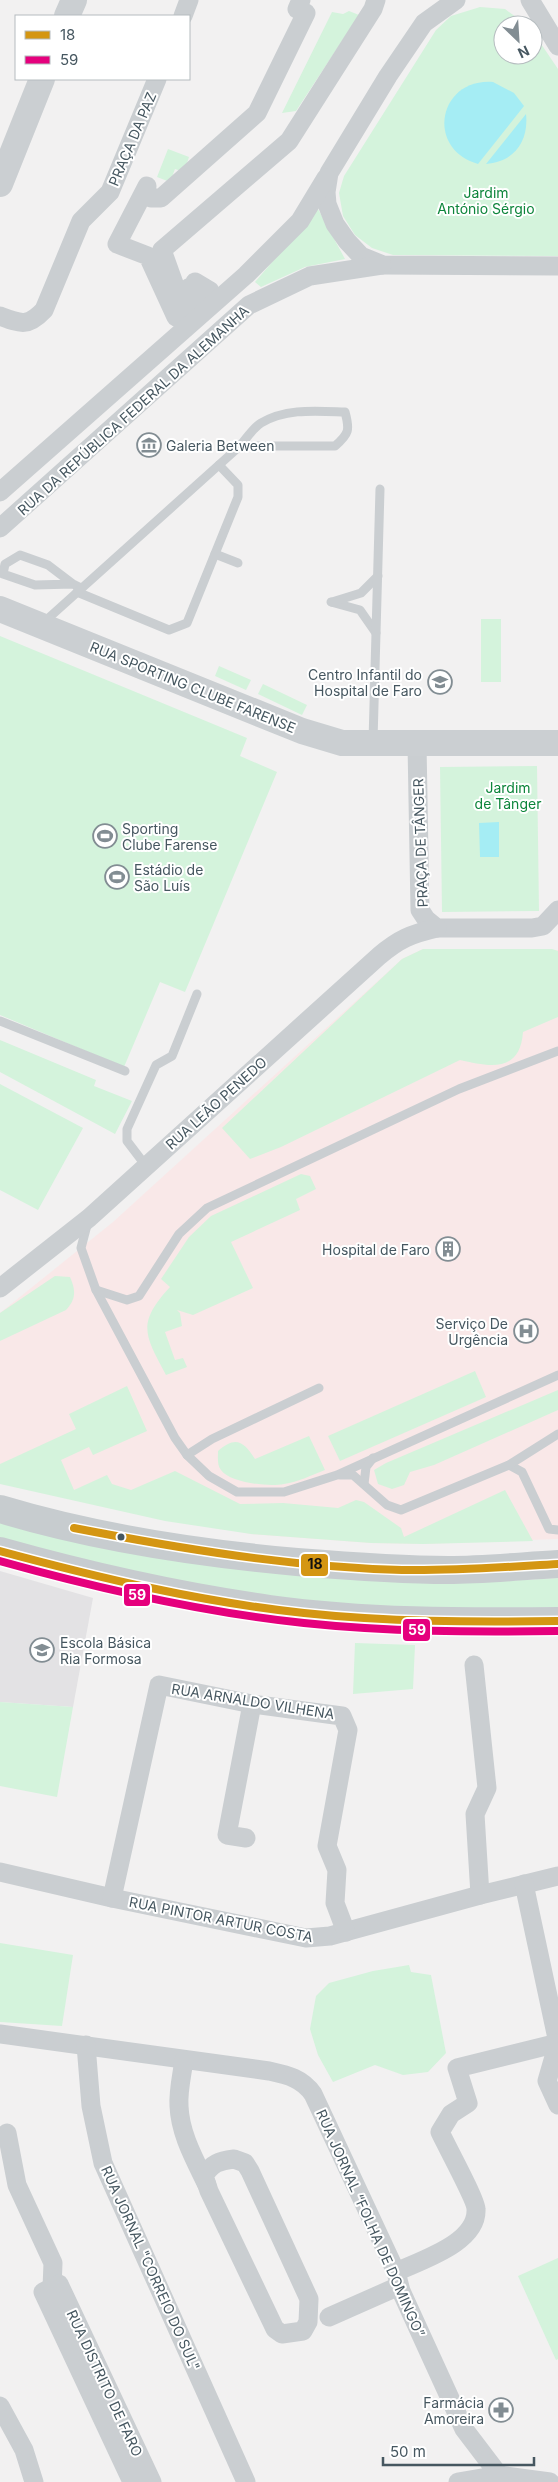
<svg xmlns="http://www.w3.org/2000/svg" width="558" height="2482" font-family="Inter,sans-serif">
  <rect width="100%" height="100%" fill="#f2f1f1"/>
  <path fill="#e3e2e4" d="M0,1571L93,1598L73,1707L0,1702Z"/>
  <path fill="#f9e8e8" d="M423,949L558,950V1539L423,1544L371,1543L251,1534L0,1482V1313L113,1222L402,959Z"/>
  <g fill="#d4f3dc">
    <path d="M480,7L505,9L527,25H503V55H533V32L558,69V256L393,255L372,248L355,235L343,216L339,193L344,176L436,30L451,16Z"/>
    <path d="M349,11L359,15L296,111L282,113L332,12L343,14Z"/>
    <path d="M168,149L189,157L184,172L175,169L170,182L157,177Z"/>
    <path d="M318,209L345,259L305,267L261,287L255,282Z"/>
    <rect x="481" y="619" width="20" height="63"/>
    <path d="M0,636L247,738L240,756L277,772L185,992L160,982L124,1067L0,1015Z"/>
    <path d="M219,666L251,680L246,690L215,676Z"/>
    <path d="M263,684L307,705L302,715L258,694Z"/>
    <path d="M537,766L539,911L442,912L440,767Z"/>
    <path d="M423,949H552L558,951V1017L523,1032C520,1073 490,1067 460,1060L281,1147L250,1159L222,1128L402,959Z"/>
    <path d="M0,1040L96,1080L94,1086L132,1101L115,1134L0,1072Z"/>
    <path d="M0,1084L83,1128L38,1210L0,1190Z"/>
    <path d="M301,1174L310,1176L316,1189L296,1199L300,1210L231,1242L253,1288L193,1315L177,1310L180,1313L182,1326L165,1332L175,1360L183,1358L187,1367L166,1375C145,1335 136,1324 170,1287L161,1279L189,1237L211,1216Z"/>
    <path d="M55,1276L70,1277C76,1291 76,1299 66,1310L0,1341V1313Z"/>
    <path d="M475,1371L486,1397L340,1461L328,1436Z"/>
    <path d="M127,1386L147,1431L93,1455L89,1447L61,1460L74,1490L107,1475L112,1484L131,1490L175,1471L240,1504L283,1503L338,1508L356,1500L364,1502L401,1528L404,1537L505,1490L533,1541L423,1544L371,1543L251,1534L165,1521L0,1484V1464L76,1429L69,1414Z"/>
    <path d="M558,1390V1410L434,1465L410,1472L404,1485L392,1489L378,1484L374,1470L386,1463Z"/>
    <path d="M309,1436L325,1470C312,1475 298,1482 284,1484C269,1487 230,1483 221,1470C217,1465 218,1458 218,1451C236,1435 244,1442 255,1459Z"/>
    <path d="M0,1523C182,1572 370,1590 558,1578V1607C409,1616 255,1600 110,1568C73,1560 37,1549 0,1539Z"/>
    <path d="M355,1643L415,1645L413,1689L353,1694Z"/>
    <path d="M0,1702L73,1707L57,1797L0,1786Z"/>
    <path d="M0,1943L73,1955L62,2026L0,2022Z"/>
    <path d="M409,1965L411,1972L431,1975L446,2053L428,2072L403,2075L375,2065L333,2082L318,2055L310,2029L316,1996L329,1983L373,1971Z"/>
    <path d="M558,2258V2359L556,2360L518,2276Z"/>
  </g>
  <g fill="#a5edf4">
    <path d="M493,82L514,93L524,106L478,164C425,149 438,78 493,82Z"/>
    <path d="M526,114C529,141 514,162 486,164Z"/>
    <path d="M499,822V857H480L479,823Z"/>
  </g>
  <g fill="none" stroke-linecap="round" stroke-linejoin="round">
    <g stroke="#caced1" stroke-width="9">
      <path d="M215,554L238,563"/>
      <path d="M73,584L35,585L3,574L5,564L20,555L48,565L73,584L81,588"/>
      <path d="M77,592L169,630L187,623L238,497V485L219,465"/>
      <path d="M331,602L360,610L376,633"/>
      <path d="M332,602L361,593L378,576"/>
      <path d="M43,623L240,446C246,439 253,428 261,423C286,408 316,411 345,412C350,430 349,434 335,446H240"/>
      <path d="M373,741L380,489"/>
      <path d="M0,1021L125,1071"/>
      <path d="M146,1166L127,1141V1129L156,1065L172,1056L197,994"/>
      <path d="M87,1225L81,1248L96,1290L175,1438L187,1455L209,1476L237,1492H284L337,1475L558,1375"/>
      <path d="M96,1290L127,1300L139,1296L179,1234L207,1208L459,1089L558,1051"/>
      <path d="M187,1455L212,1439L319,1388"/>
      <path d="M509,1465L522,1472L549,1529L558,1530"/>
      <path d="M340,1475H353L387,1505L401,1510L509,1465L558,1434"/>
      <path d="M364,1484L366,1467L373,1458"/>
    </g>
    <g stroke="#caced1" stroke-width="19">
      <path d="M301,0L297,9L306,13L257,113L161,198H151L146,192L147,186L117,244L148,256L176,317L210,291L195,282L194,290L190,287L185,291L187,297L178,299L173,293L176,289L162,250L289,141L373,9L376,0"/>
      <path d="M456,0L424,23L388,76L329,173L326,192L327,204L335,224L347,241L361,256L383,265L558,266"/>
      <path d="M530,0L558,46"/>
      <path d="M183,16L189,0"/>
      <path d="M0,316C21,324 28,327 44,310L81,221L110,192L157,79"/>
      <path d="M0,492L246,275L300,221L326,178"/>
      <path d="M0,528L249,305L310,276L382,265"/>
      <path d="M417,744L420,910L426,919L437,928H532L543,926L558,910"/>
      <path d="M0,1288L89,1218L379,956C399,939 411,934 437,928"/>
      <path d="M474,1665L487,1788L475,1814L480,1895"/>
      <path d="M246,1838L227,1835L252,1704"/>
      <path d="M0,1872L112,1898L306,1938L330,1936L480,1895L558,1876"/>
      <path d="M524,1884L558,2043L547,2081L558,2105"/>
      <path d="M112,1898L159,1685L252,1704L342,1716L348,1730L327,1846L337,1870L335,1903L346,1932"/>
      <path d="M0,2034L269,2071C287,2075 302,2078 313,2094L396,2272L401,2291L464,2429L499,2475"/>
      <path d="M86,2045L91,2106L103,2163L246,2482"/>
      <path d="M184,2060C182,2075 178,2091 179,2106C180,2134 195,2160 207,2185"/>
      <path d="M7,2133L17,2185L53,2263L52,2288"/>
      <path d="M234,2159L245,2163L250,2171L309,2299L308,2322L303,2331L282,2334L275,2329L209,2191L204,2176C212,2163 219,2161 234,2159Z"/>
      <path d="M396,2272C421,2260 478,2243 476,2209C476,2200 446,2145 440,2132L451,2114L468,2103L457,2068L558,2043"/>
      <path d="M329,2317L399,2286"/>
      <path d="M0,2406L24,2450L34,2482"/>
      <path d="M132,2482L43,2292L59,2284L152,2482"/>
      <path d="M458,2482L499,2475L550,2482"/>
    </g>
    <g stroke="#cbcfd2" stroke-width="26">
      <path d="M67,16L74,0"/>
      <path d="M0,184L42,79"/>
      <path d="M0,609L302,731L342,743H558"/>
    </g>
    <g stroke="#c7cccf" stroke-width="28">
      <path d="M0,1509C96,1538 197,1553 297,1562C347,1566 398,1570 448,1570C485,1570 522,1566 558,1564"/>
      <path d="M0,1551C89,1576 178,1596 270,1609C365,1622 462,1622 558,1621"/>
    </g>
    <g stroke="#fff" stroke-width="11">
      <g id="bus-1">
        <path d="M74,1528C182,1549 292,1567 402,1570C454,1571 506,1567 558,1564"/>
        <path d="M0,1551C100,1578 201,1602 304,1613C388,1622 473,1622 558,1621"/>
      </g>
    </g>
    <g stroke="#fff" stroke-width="11">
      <path id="bus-2" d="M0,1561C100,1589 201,1612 304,1623C389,1632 473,1632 558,1631"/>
    </g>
    <use href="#bus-1" stroke="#d49613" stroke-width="8"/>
    <use href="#bus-2" stroke="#e5007d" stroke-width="8"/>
  </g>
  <defs>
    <g id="museum-ring" transform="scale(1.25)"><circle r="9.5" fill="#fff" stroke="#828d93" stroke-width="1.5"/><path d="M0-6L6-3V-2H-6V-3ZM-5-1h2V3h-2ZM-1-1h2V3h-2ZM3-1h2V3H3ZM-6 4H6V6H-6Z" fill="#828d93"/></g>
    <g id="school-ring" transform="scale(1.25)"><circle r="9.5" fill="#fff" stroke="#828d93" stroke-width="1.5"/><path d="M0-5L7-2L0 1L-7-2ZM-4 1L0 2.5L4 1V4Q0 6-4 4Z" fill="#828d93"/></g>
    <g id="stadium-ring" transform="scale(1.25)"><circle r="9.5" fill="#fff" stroke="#828d93" stroke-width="1.5"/><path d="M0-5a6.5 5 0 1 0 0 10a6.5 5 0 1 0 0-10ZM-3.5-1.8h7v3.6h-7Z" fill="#828d93"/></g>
    <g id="building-ring" transform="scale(1.25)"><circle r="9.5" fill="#fff" stroke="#828d93" stroke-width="1.5"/><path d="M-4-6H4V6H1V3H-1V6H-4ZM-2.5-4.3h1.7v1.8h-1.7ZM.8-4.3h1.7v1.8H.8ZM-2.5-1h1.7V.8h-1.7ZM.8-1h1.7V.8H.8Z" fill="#828d93"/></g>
    <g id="hospital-ring" transform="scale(1.25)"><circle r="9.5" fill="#fff" stroke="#828d93" stroke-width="1.5"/><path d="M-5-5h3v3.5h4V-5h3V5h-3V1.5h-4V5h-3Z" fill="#828d93"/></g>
    <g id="pharmacy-ring" transform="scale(1.25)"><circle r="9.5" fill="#fff" stroke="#828d93" stroke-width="1.5"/><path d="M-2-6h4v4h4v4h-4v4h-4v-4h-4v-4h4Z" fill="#828d93"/></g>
  </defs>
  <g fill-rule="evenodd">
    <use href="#museum-ring" x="149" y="445"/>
    <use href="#school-ring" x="440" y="682"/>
    <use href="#stadium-ring" x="105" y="836"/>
    <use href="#stadium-ring" x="117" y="877"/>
    <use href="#building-ring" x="448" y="1249"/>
    <use href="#hospital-ring" x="526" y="1331"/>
    <use href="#school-ring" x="42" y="1650"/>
    <use href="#pharmacy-ring" x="501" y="2410"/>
  </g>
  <circle fill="#465760" stroke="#fff" stroke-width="2" cx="121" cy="1537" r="4.5"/>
  <g text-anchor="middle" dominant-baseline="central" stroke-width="4" stroke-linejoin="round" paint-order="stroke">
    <g font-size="14" fill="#465760" stroke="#fff">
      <text transform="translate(132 139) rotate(-67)">PRAÇA DA PAZ</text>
      <text transform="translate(133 410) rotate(-42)">RUA DA REPÚBLICA FEDERAL DA ALEMANHA</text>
      <text transform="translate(193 687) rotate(22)">RUA SPORTING CLUBE FARENSE</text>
      <text transform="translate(420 843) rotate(-92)">PRAÇA DE TÂNGER</text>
      <text transform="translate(216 1103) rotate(-42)">RUA LEÃO PENEDO</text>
      <text transform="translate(253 1701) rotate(9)">RUA ARNALDO VILHENA</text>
      <text transform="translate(221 1919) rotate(11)">RUA PINTOR ARTUR COSTA</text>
      <text transform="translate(371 2223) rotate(66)">RUA JORNAL “FOLHA DE DOMINGO”</text>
      <text transform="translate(151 2268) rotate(66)">RUA JORNAL "CORREIO DO SUL"</text>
      <text transform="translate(105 2383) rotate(65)">RUA DISTRITO DE FARO</text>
    </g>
    <g font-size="14" fill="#0d853b" stroke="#fff">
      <text x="486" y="192">Jardim<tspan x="486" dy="16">António Sérgio</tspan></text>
      <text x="508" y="787">Jardim<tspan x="508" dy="16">de Tânger</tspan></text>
    </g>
    <g font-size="14" fill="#465760" stroke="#fff" text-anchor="start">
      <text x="166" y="445">Galeria Between</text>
      <text x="422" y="674" text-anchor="end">Centro Infantil do<tspan x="422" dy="16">Hospital de Faro</tspan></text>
      <text x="122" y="828">Sporting<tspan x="122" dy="16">Clube Farense</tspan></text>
      <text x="134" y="869">Estádio de<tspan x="134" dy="16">São Luís</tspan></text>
      <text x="430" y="1249" text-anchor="end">Hospital de Faro</text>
      <text x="508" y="1323" text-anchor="end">Serviço De<tspan x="508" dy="16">Urgência</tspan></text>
      <text x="60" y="1642">Escola Básica<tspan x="60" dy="16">Ria Formosa</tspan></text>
      <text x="484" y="2402" text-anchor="end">Farmácia<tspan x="484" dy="16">Amoreira</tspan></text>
    </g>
  </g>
  <g stroke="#fff" stroke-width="2">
    <rect x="300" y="1553" width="29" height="24" rx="5" fill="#d49613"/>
    <rect x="123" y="1583" width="28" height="24" rx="5" fill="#e5007d"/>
    <rect x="402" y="1618" width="29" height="24" rx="5" fill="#e5007d"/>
  </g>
  <g font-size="14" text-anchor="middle" font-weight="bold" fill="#fff">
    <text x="137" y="1600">59</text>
    <text x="417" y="1635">59</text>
  </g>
  <g font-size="14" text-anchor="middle" font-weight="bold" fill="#111">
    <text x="315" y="1569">18</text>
  </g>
  <rect x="15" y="15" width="175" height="65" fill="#ffffff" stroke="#b5bcbf"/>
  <rect x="25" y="31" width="25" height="8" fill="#d49613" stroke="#b5bcbf"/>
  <text x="60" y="40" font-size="15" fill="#465760">18</text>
  <rect x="25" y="56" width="25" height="8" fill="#e5007d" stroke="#b5bcbf"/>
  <text x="60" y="65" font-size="15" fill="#465760">59</text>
  <g transform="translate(518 40) rotate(155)"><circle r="24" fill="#ffffff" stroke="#b5bcbf"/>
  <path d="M0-4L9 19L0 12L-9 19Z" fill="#828d93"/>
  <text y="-8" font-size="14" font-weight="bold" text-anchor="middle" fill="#465760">N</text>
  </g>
  <path d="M383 2457v8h151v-8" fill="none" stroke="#465760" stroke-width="2.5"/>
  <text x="390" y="2457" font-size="15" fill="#465760" stroke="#ffffff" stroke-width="4" paint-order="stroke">50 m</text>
</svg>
